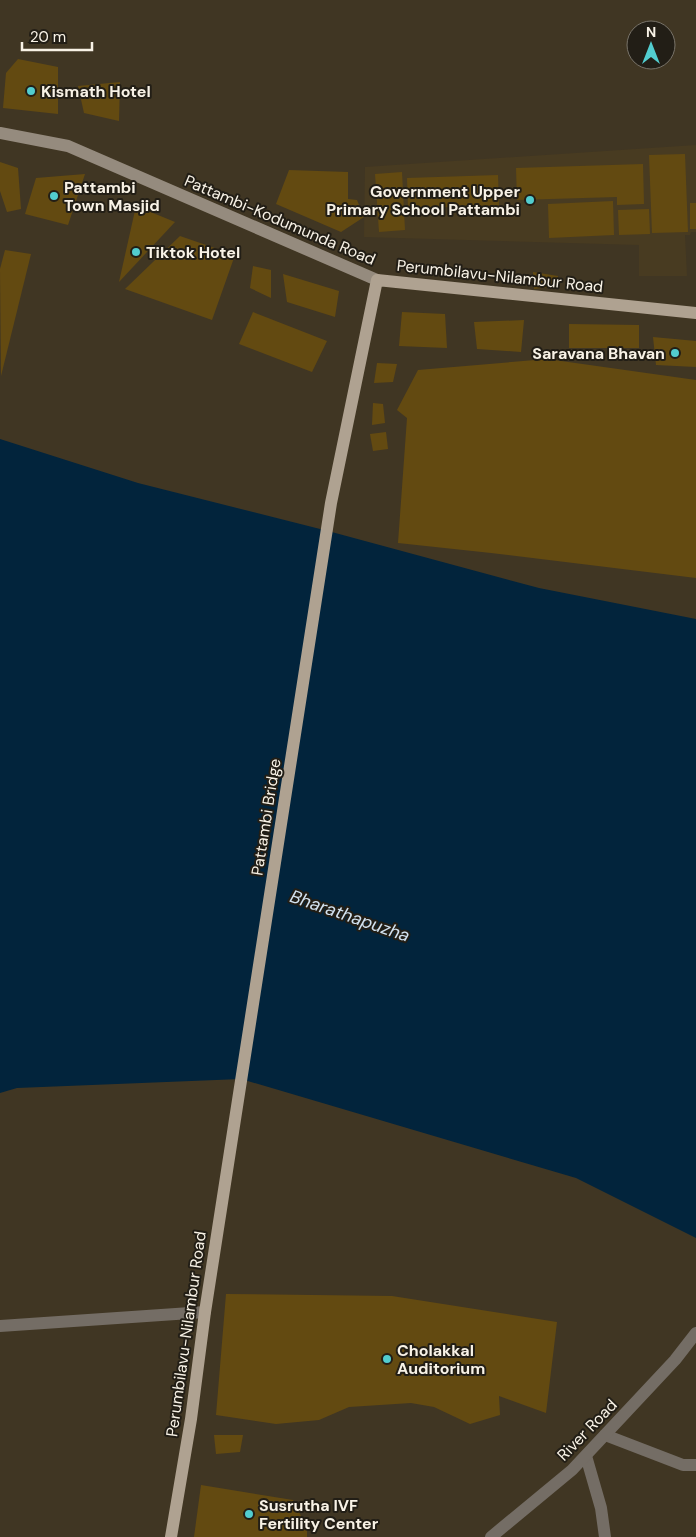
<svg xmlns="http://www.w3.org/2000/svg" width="696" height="1537" font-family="'DM Sans',sans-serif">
  <rect width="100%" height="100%" fill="#403623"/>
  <path fill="#483b21" d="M696,145V232H691L690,235H685L687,276H639V245L364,237L365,167Z"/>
  <path fill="#02243c" d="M0,439L138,483L328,531L539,588L696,619V1238L576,1178L241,1079L17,1088L0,1093Z"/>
  <g fill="#634a11">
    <path d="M18,59L58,67V114L3,108L6,73Z"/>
    <path d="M120,82L119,121L84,113L78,86Z"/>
    <path d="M685,154L688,232L652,233L649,155Z"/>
    <path d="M0,162L18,168L21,209L7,212L0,191Z"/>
    <path d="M643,164L644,204L617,205V197L517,200L516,168Z"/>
    <path d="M289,170L348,172V199L357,200L364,217L341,232L276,204Z"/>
    <path d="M402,172L405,230L379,232L375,174Z"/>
    <path d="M85,174L68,225L25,214L36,178Z"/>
    <path d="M498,175L499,206L408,208L407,178Z"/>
    <path d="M613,201L614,235L549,238L548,204Z"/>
    <rect x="690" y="203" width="6" height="26"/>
    <path d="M136,206L175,222L119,282Z"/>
    <path d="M649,209L650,234L619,235L618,210Z"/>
    <path d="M180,236L235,255L212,320L125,289Z"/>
    <path d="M5,250L31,254L1,376L0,269Z"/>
    <path d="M253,266L271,270V298L250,288Z"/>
    <path d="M533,272L558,276V286L534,289Z"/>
    <path d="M283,274L339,291L335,317L287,302Z"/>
    <path d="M253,312L327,341L312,372L239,344Z"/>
    <path d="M402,312L445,314L447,348L399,346Z"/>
    <path d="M524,320L521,352L477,349L474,322Z"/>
    <path d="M569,324L639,325V348H569Z"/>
    <path d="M653,337L696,341V367L656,365Z"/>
    <path d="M547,359L696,380V578L491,553L398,543L407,418L397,410L418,370Z"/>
    <path d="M377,363L397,364L393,382L374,383Z"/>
    <path d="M373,403L383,404L385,423L372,425Z"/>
    <path d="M386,432L388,449L373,451L370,434Z"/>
    <path d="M226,1294L392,1296L557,1322L546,1413L499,1396L500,1415L470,1424L434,1407L411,1403L349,1407L319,1420L276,1424L216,1415Z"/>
    <path d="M214,1435H243L240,1452L216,1454Z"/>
    <path d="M201,1485L293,1500L307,1528V1537H194Z"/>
  </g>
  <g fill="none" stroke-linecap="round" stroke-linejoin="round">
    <g stroke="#746d65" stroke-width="12">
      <path d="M0,1326L205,1312"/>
      <path d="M605,1435L683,1465H696"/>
      <path d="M586,1456L601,1508L605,1537"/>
      <path d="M491,1537L572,1470L675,1360L696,1333"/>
    </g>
    <path stroke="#958b7e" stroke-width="12" d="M0,133L68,146L377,280"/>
    <path stroke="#afa291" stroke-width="12" d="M171,1537L191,1419L205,1312L331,503L377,280L696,313"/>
  </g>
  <g fill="#52cdcf" stroke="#221e16" stroke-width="2">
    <circle cx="31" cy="91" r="5"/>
    <circle cx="54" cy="196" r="5"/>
    <circle cx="530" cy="200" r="5"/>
    <circle cx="136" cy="252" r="5"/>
    <circle cx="675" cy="353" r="5"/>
    <circle cx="387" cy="1359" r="5"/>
    <circle cx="249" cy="1514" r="5"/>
  </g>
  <g text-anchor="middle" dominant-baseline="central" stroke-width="4" stroke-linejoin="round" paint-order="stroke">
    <g font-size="16" font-weight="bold" fill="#f8f2e6" stroke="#221e16" text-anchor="start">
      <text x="41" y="91">Kismath Hotel</text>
      <text x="64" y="187">Pattambi<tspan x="64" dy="18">Town Masjid</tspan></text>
      <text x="520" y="191" text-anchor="end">Government Upper<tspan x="520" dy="18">Primary School Pattambi</tspan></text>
      <text x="146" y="252">Tiktok Hotel</text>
      <text x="665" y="353" text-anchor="end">Saravana Bhavan</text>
      <text x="397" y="1350">Cholakkal<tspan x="397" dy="18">Auditorium</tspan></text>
      <text x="259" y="1505">Susrutha IVF<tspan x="259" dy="18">Fertility Center</tspan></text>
    </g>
    <g font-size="16" fill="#f8f2e6" stroke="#221e16">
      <text transform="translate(280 220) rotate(23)">Pattambi-Kodumunda Road</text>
      <text transform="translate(500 276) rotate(6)">Perumbilavu-Nilambur Road</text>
      <text transform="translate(266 817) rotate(-81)">Pattambi Bridge</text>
      <text transform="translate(186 1334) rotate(-82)">Perumbilavu-Nilambur Road</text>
      <text transform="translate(587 1430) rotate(-46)">River Road</text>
    </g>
    <g font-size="18" font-style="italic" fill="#d2e2f0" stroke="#221e16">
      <text transform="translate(350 916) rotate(19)">Bharathapuzha</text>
    </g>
  </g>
  <g transform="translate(651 45)"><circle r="24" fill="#221e16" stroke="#787369"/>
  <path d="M0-4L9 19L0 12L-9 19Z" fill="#52cdcf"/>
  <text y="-8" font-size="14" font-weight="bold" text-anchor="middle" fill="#f8f2e6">N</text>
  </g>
  <path d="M22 42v8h70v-8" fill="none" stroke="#f8f2e6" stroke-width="2.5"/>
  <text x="30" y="42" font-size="15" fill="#f8f2e6" stroke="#221e16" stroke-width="4" paint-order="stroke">20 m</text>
</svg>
